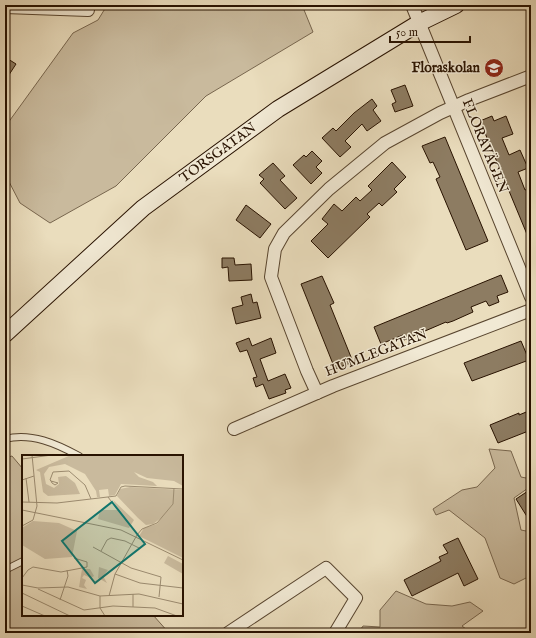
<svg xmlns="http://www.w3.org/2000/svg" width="536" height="638" font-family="'IM FELL English',serif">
  <rect width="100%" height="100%" fill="#eaddbd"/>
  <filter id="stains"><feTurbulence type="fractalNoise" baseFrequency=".005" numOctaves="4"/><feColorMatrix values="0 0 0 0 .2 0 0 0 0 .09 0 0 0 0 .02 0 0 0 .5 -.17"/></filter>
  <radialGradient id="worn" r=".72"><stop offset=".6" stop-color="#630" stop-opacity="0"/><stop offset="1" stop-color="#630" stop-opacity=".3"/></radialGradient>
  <g fill="#c9ba9d" stroke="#78664e">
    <path d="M103,5H302L313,32L206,96L116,186L50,223L20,203L5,174V127L73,33L98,20L106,7Z"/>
    <path d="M489,449L511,451L521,477L531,479V486L514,498L521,530L531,532V579L526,578L514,584L500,578L485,538L449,510L436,515L433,509L462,490L477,487L495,468Z"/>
    <path d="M12,456L23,469V615H153L169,633H5V458Z"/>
    <path d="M396,591L426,604L452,606L470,602L483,611L462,626L471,633H358L363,626L380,627V610Z"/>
  </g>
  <g fill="#8d7c62" stroke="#281200">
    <path d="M5,57L16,64L5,81Z"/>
    <path d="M405,85L413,106L395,112L392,104L396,102L391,90Z"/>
    <path d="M372,99L377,106L373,110L381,121L367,131L362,124L345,141L351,147L340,157L322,138L333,128L336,131L354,113Z"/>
    <path d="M492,116L494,121L506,116L513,134L502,138L509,155L520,150L528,168L518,172L525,190L531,188V244L480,121Z"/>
    <path d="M445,137L488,241L466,250L436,179L440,177L433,162L430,163L422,146Z"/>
    <path d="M312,151L322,161L316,167L322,173L311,184L293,165L304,155L306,157Z"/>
    <path d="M392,162L406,177L394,189L397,192L382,206L379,203L367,214L370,217L328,258L311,241L328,224L322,219L334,204L342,211L356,197L360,201L372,190L368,186Z"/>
    <path d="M273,163L285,176L280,180L297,198L285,209L260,183L264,179L259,175Z"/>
    <path d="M246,205L271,224L260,238L236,220Z"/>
    <path d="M222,258H234L235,265L251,264L252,280L229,281L228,267L222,268Z"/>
    <path d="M501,275L508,292L497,296L499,302L489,306L486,301L471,307L473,312L453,321L447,323L446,322L404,340L403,335L381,344L374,327Z"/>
    <path d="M322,276L334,303L330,305L353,362L335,369L301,284Z"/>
    <path d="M251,294L253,303L257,302L261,318L236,324L232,308L243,305L241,297Z"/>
    <path d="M249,338L252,346L271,338L276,353L260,359L268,381L285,374L291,388L285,390L286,393L269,399L263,384L256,387L253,378L257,377L247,350L240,352L236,343Z"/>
    <path d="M521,341L529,360L472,381L464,363Z"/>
    <path d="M531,410V430L498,443L490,425L519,413V415Z"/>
    <path d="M531,489V523L516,499Z"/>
    <path d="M458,538L478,579L464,586L458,573L412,596L404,580L441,561L439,557L448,553L443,545Z"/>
  </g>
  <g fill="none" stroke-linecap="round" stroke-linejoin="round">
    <g stroke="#58452f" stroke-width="8">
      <g id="lane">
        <path d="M5,439C31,432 57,444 79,456"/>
        <path d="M5,570L23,561"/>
      </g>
    </g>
    <g stroke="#58452f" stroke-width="14">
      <g id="street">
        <path d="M412,5L531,297"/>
        <path d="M5,7L88,10"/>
        <path d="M317,393L307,371L271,277L275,249L284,233L329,189L385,143L440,113L469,100L531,76"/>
        <path d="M234,429L333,386L531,310"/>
        <path d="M228,633L326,568L356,598L335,633"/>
      </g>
    </g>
    <g stroke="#281200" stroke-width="18">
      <g id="secondary">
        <path id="s1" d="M5,334L143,208L278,109L419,23L456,5"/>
      </g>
    </g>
    <use href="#lane" stroke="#f1e9d4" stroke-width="6"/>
    <use href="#street" stroke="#f1e9d4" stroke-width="12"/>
    <use href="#secondary" stroke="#f1e9d4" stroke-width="16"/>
  </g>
  <defs>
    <g id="school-disc" transform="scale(1)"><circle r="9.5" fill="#8f2418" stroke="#f1e9d4"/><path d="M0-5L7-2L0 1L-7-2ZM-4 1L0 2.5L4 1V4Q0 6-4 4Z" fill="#fff"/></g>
  </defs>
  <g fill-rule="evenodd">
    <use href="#school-disc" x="494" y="68"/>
  </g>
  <g text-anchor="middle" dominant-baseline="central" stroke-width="3" stroke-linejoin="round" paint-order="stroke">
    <g font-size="14" font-weight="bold" fill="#281200" stroke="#f1e9d4" text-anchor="end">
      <text x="480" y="68">Floraskolan</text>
    </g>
    <g font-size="14" fill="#281200" stroke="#f1e9d4">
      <text transform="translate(485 146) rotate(68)">FLORAVÄGEN</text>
      <text stroke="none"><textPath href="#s1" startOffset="280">TORSGATAN</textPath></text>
      <text transform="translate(376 353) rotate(-21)">HUMLEGATAN</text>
    </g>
  </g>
  <g transform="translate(22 455)">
    <rect width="161" height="161" fill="#eaddbd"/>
    <path d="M49,0H161V31L152,26L125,23L112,17L117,22L131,27L135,31L99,29L93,40L87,41L86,34L77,35L78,42H75L74,36L63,19L43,9L27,12L22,19L24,29L32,33L37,29L36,22L44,21L53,28L58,39L26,41L21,37L18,17L14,15ZM108,32L161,35V103L117,81L122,73L135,69L139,63L131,69L124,70L116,63L95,41L98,34ZM91,45L112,65L107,73L76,64L78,55H96ZM11,66L37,68L55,76L50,102L23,104L0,90V73ZM146,101L161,109V119L142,108ZM77,112L86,115L81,121L85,128L76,123ZM60,114H68L72,121L69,123L62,120L60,123L64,125L62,130L65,134L57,132Z" fill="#c9ba9d"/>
    <path fill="none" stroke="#9c8c71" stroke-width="1" d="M0,4L30,0M4,23L7,47M0,25L12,21M29,26L36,28L33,30L30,28L29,26L28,25L31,17L47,16L63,30L69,44M86,42L95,54M0,47L35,48L94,41L99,32L103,31L161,34M0,55L99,75L161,105M0,71L11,65L15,51L10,0M71,92L109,113L139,122L137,142M79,96L85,85L89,83L103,86L117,93M93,119L118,128L161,133M0,123L6,115L11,112L39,117L65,112V107L52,103M0,130L16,133L46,132L78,141L117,139L161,149M16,134L62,155L91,151L133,153L155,161M0,138L48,161M111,139V152M78,141V153L83,161M87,141L93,119L115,80L120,74L135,68L151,49L152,33M38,145L46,121L45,115M0,151L23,161"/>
    <path fill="#0f766e" fill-opacity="0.15" stroke="#0f766e" stroke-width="2" d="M90,47L123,89L73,128L40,86Z"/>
    <rect width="161" height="161" fill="none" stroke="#281200" stroke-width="2"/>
  </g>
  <rect width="536" height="638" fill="none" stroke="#eaddbd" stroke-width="20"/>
  <rect x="6" y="6" width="524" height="626" fill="none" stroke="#281200" stroke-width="2"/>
  <rect x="10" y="10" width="516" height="618" fill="none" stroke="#281200"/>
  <path d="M390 36v6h80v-6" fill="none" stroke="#281200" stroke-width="2"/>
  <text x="396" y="36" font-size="12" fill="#281200" stroke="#f1e9d4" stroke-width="3" paint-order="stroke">50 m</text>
  <rect width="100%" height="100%" filter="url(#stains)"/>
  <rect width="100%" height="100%" fill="url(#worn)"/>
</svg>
